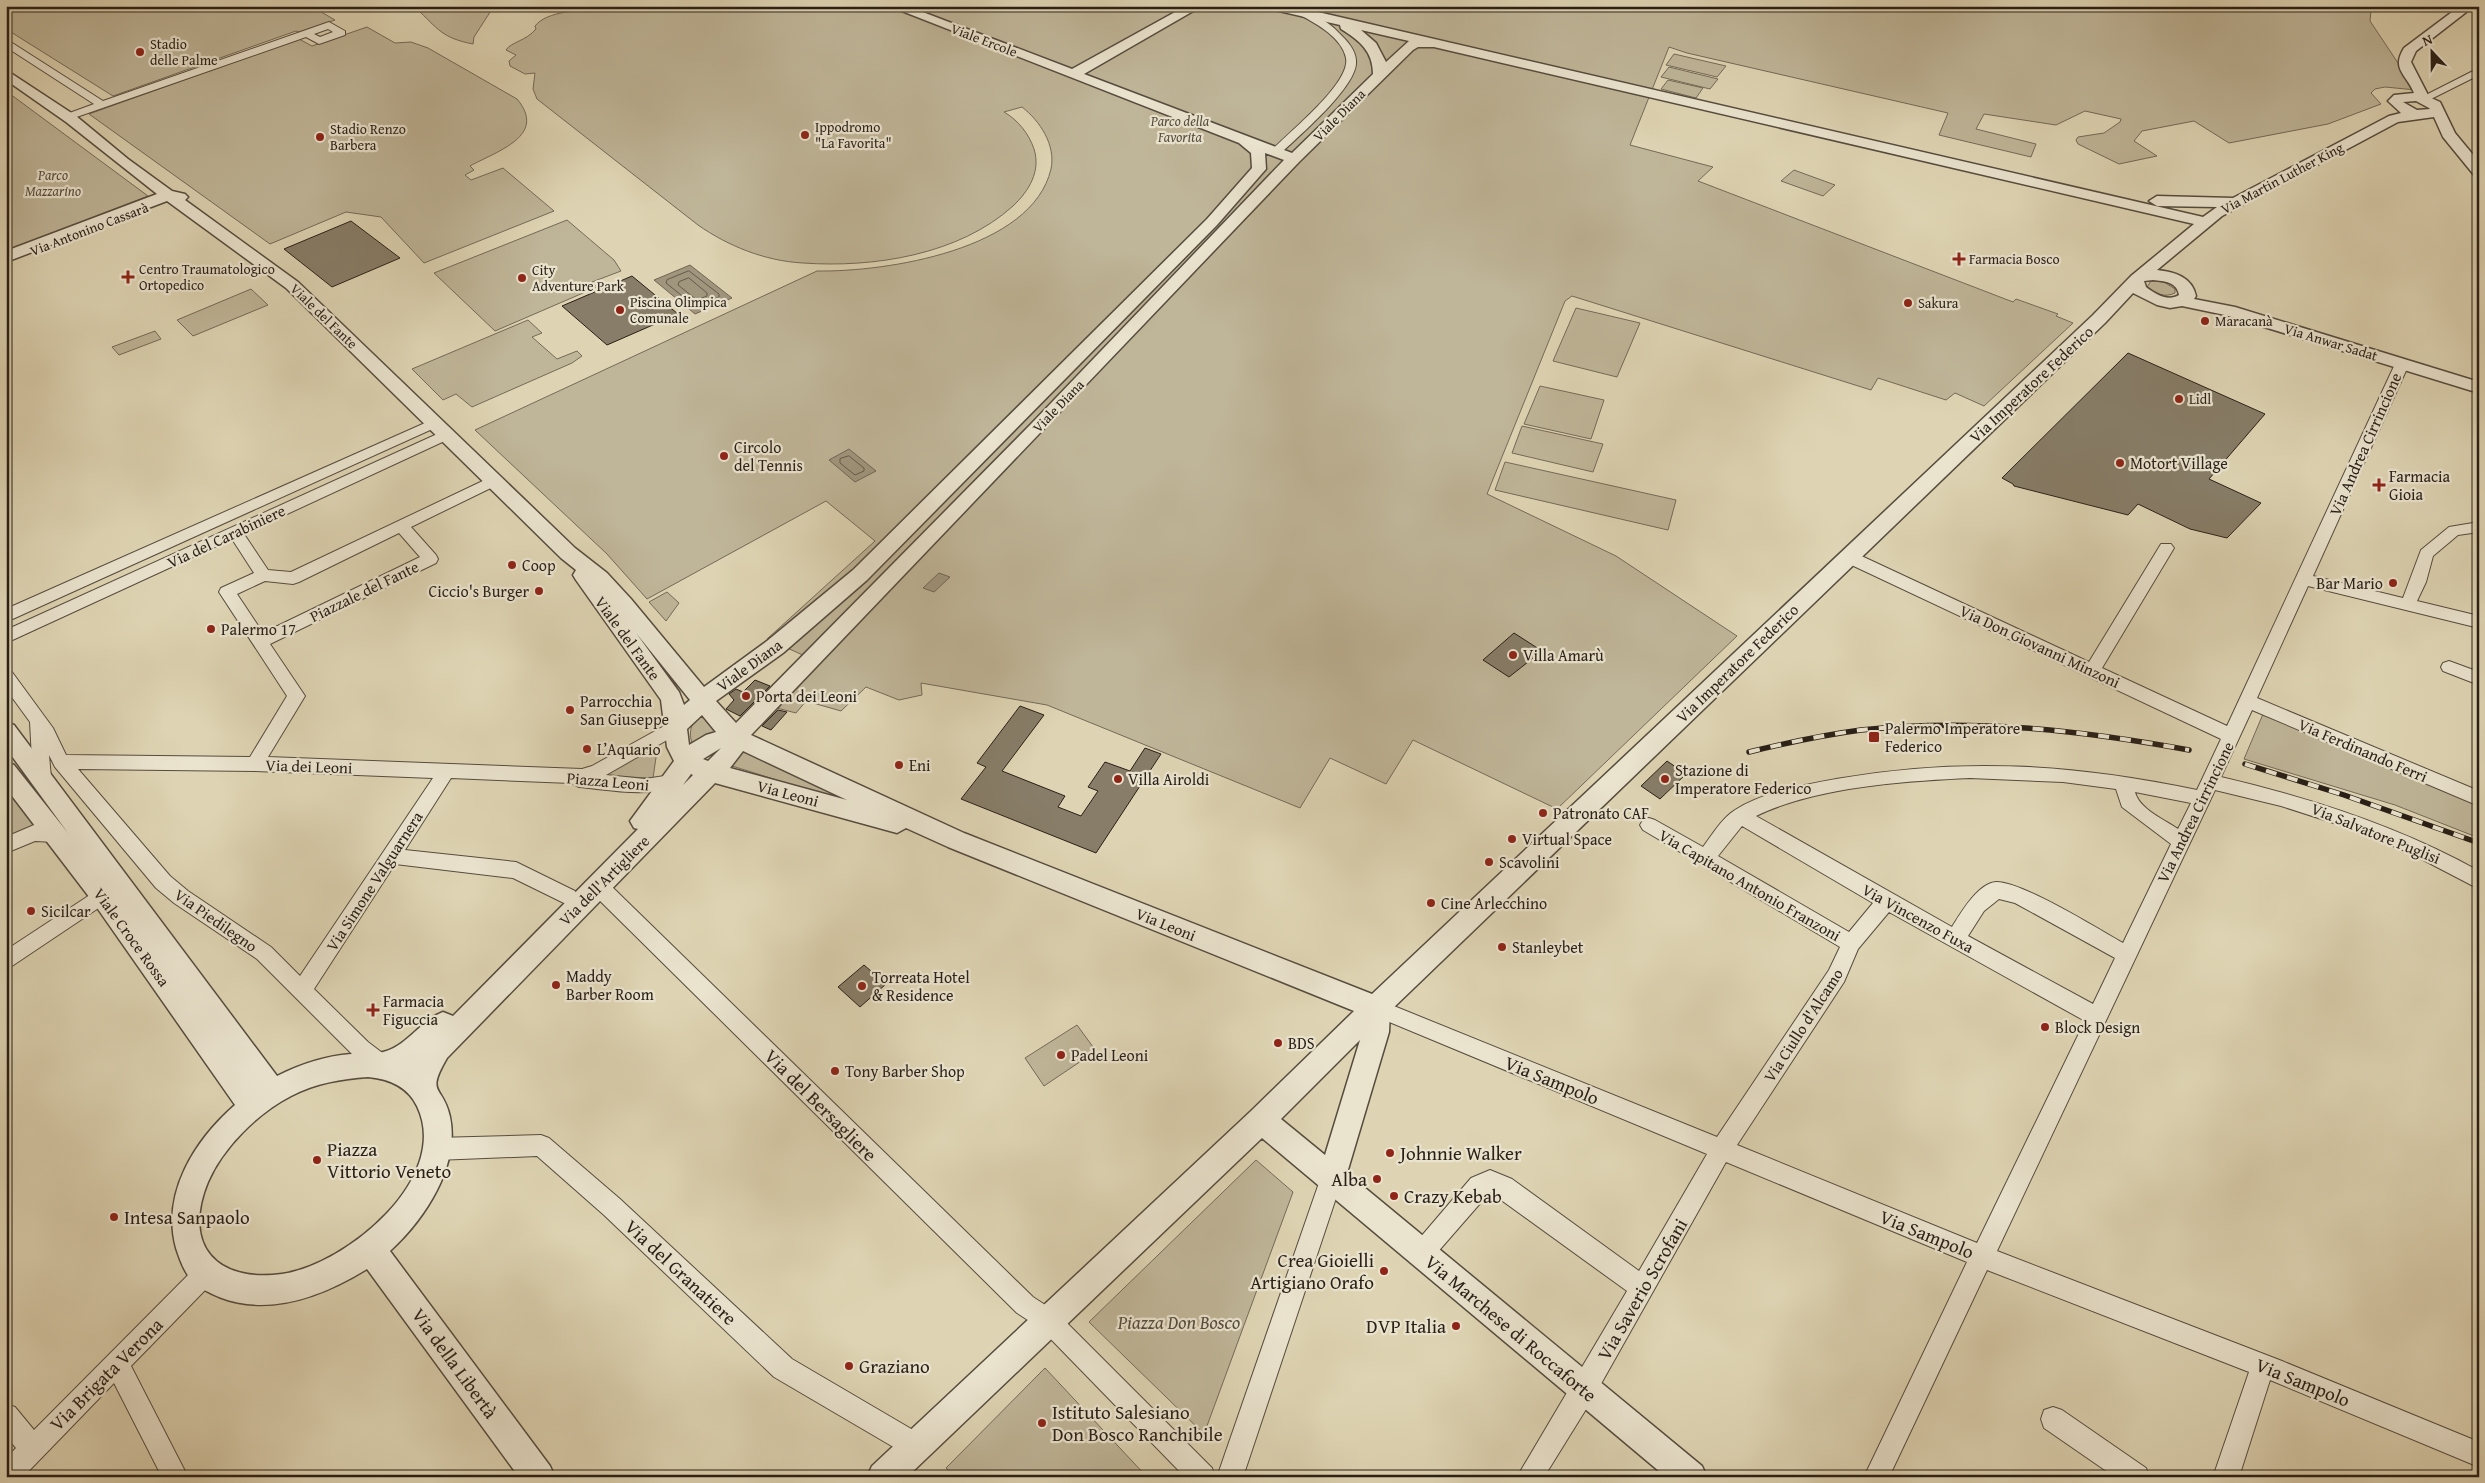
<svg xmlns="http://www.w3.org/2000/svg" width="2485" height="1483" font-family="'Gentium Book Plus',serif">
  <rect width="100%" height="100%" fill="#ded4b3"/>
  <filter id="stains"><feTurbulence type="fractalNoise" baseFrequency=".004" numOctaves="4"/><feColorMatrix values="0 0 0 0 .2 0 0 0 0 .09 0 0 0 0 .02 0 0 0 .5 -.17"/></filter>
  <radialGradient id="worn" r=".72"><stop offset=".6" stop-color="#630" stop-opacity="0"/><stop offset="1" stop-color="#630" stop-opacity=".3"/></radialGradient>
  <g fill="#bfb598" stroke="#746a58">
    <path d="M6,6H311L335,20L299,32L296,31L113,96L6,29Z"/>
    <path d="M420,6H494L474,37L473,44C442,38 438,29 416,8Z"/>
    <path d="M599,6H2374L2371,11L2370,21L2416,90L2385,87L2375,89L2371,93L2381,104L2328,124L2229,143L2194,121L2142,131L2134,141L2157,156L2119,164L2078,144L2076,140L2078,137L2104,133L2120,122L2121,119L2085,111L2056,125L1984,114L1976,129L2036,144L2031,157L1939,135L1948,113L1687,53L1669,47L1630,145L1713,167L1698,181L2013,302L2016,299L2058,314L2056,316L2073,323L1984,406L1955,393L1946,400L1878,378L1871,390L1572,296L1565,301L1487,494L1616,556L1737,636L1557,809L1413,740L1386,784L1330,758L1300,808L1047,705L921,683L922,695L899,700L866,687L841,711L806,701L796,713L769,706L814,660L767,639L875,541L826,501L647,599L607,554L475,430L817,271C886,272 1032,250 1051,169C1056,145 1040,121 1022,107L1004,112C1018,120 1029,134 1034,149C1041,171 1029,191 1013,206C959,255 873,268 803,263C765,261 728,246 698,225L537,99L533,89L535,73L525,74L510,66L509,61L516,55L506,50C511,42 526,41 536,29L535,26C548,10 579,12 599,6Z"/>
    <path d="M367,27L395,43L411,42L428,48L517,99C548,136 497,151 470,166L474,170L465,175L471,180L503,168L554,211L424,263L381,217L346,212L270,244L89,114L299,39L312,46Z"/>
    <path d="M1674,54L1726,66L1717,77L1666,65Z"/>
    <path d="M1669,67L1718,79L1710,89L1661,77Z"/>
    <path d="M1668,80L1703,88L1696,98L1661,89Z"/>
    <path d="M6,91L148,196L6,251Z"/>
    <path d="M1794,170L1835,185L1823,196L1781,181Z"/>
    <path d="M567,220L614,260L621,271L592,282L597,287L495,331L434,273Z"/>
    <path d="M2151,281L2164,282L2175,289V293C2165,298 2154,294 2147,287Z"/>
    <path d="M251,289L268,305L193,336L177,320Z"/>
    <path d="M1576,308L1640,323L1617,377L1553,361Z"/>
    <path d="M528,320L542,333L532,337L557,359L577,351L582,356L572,363L472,407L456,394L443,400L412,369Z"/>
    <path d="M155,331L161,339L119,355L112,347Z"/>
    <path d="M1540,386L1604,400L1591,439L1524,424Z"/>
    <path d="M1522,426L1603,444L1593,472L1512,453Z"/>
    <path d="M1505,462L1676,500L1668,530L1495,490Z"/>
    <path d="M667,592L679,603L666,621L649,602Z"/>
    <path d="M700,711L718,734L694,748C687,733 691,724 700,711Z"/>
    <path d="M2263,714L2479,806V838L2395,805L2244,759Z"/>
    <path d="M658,744L653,778L600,776Z"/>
    <path d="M742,751L866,808L729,765Z"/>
    <path d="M6,784L38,827L6,840Z"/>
    <path d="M1077,1025L1096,1051L1044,1086L1025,1058Z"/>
    <path d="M1256,1160L1293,1192L1204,1434L1089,1322Z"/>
    <path d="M1045,1368L1147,1477H956L946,1468Z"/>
  </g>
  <g fill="#a0967e" stroke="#706655">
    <path d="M690,265L732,298L695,314L654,280Z"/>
    <path d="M849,449L876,471L855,482L829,460Z"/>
    <path d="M939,573L950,577L934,592L923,588Z"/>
  </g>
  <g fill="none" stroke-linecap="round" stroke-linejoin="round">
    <g stroke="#645a4a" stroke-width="1">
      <path d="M689,271L719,294V297L696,307L666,283L667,280Z"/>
      <path d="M689,278L707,293V296L697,300L678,285L679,282Z"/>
      <path d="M849,456L864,468V471L855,475L840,463V459Z"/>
    </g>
  </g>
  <g fill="#877d68" stroke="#291f17">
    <path d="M351,221L400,258L332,287L284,249Z"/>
    <path d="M632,276L678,314L607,345L562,306Z"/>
    <path d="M2128,353L2265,414L2209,479L2261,503L2227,538L2190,529L2138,504L2128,515L2014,486L2013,484L2002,478Z"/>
    <path d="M1514,633L1542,651L1509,677L1483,660Z"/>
    <path d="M755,680L770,686L740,716L726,709L734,700L729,694L736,689L743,692Z"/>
    <path d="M1020,706L1044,715L1002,771L1065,796L1058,807L1081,816L1098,791L1088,787L1105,762L1130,771L1145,748L1161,754L1096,853L961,799L986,767L977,763Z"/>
    <path d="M778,710L787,712L771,730L762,726Z"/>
    <path d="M1667,761L1686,774L1660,799L1641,786Z"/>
    <path d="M864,965L886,984L860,1007L838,987Z"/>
  </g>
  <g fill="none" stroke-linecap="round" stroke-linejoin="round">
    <g stroke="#564c3e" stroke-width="2">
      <g id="minor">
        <path d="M1305,11C1319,15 1333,26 1343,37C1350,44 1357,53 1356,64C1354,89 1299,136 1280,154H1272V150C1289,132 1351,83 1346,58C1342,38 1317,24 1302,16V12Z"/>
        <path d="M329,22L345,31V35L319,44L306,37L68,120L63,117L64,115L94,104L6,47V39L103,101ZM328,29L333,32L320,37L314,34Z"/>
        <path d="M2479,68V75L2427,101H2419L2418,99Z"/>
        <path d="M2402,360L2409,364L2313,576L2403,598L2421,550L2449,527L2479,522V532L2458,535L2433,556L2426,582L2417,601L2479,616V628L2308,586L2257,698L2479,791V806L2252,710L2221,777C2311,798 2398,826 2479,871V889L2408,852L2343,826L2281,806L2215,790L1997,1251L2282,1361L2479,1442V1467L2270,1380L2239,1477H2213L2249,1372L1987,1270L1889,1477H1864L1967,1262L1726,1162L1593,1398L1544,1477H1517L1627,1291L1490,1192L1429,1262L1421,1265L1413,1262L1410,1254L1413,1246L1471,1178L1490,1170L1512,1179L1639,1271L1707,1154L1370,1014L1367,1008L1370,1002L1377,999L1384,1002L1717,1137L1829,970L1840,947L1643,830L1640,825L1643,820L1649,818L1655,820L1703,847C1712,835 1722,818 1735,810C1764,792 1803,785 1836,779C1960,757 2074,764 2197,790L2221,739L1843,561L1841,557L1843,553H1855L2089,662L2161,544H2171L2174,548L2102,668L2227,726L2395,364ZM1970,778L2063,782L2116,789L2122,807L2171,844L2123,943C2098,929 2021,881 1996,882C1978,883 1960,914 1952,927L1756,816C1816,787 1904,781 1970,778ZM2135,792L2191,803L2178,829C2165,820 2139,809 2135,792ZM1742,826L1873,903L1849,932L1718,856ZM1999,899L2015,903L2115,958L2093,1004L1968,936L1984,911ZM1889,912L2085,1021L1977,1243L1737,1145L1844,982L1858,949Z"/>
        <path d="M434,419L441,423L439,426L6,622V609Z"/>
        <path d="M446,430L453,435L451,438L244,534L268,570L291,572L489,478L494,476L501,481L499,484L411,527L436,555L438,559L436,563L270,644L305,696L268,757L582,769L592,766L675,720L681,722L684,727L681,732L606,775L645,779L671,775L677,777L680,782L677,787C646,797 611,790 579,787L571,783L451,778L405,850L516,862L575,891L578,897L575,903L568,905L513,878L395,864L314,989L368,1042L389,1058L392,1065L389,1072L382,1075L375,1072L354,1056L257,959L174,903L156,888L55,767L49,755L51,778L48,783L42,785L36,783L33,778L30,722L6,689V670L12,672L53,728L66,755L250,757L287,696L219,592L221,588L254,573L232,539L6,643V630ZM399,533L420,557L263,633L237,594L265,581L293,584L299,582ZM78,769L255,771L433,778L300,976L271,947L188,891L170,876Z"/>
        <path d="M2449,661L2479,672V685L2443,671L2441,667L2443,663Z"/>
        <path d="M34,825L62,829L64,834L62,839L55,842L35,841L6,853V837Z"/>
        <path d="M598,878L605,880L1033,1297L1056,1312L1212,1468L1215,1477H1185L1040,1328L1017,1313L591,892L588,886L591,880Z"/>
        <path d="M102,887L109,889L112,895L109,901L6,970V950Z"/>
        <path d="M541,1135L549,1138L620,1199L792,1359L925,1437L928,1446L925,1455L916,1458L907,1455L774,1377L604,1215L537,1156L436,1160L428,1156L425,1149L428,1142L436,1138Z"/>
        <path d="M1331,1169L1339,1172L1342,1180L1243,1477H1217L1320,1180L1323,1172Z"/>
        <path d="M206,1261L214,1265L218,1273L214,1281L131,1366L188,1477H162L114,1383L23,1477H6V1458L16,1448L6,1436V1404L15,1407L34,1430L198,1265Z"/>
        <path d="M2053,1407L2062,1410L2146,1468L2149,1477H2115L2044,1428L2041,1419L2044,1410Z"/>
      </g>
    </g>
    <g stroke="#564c3e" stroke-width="3">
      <path id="tertiary" d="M889,6H907L1072,69L1186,6H1202L1084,74L1292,153L1373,74C1373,51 1359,40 1341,29L1340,25L1270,9L1268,6H1292L2203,217L2217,207L2157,206L2149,201L2157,196L2233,198L2389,116L2401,113L2388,101L2394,95L2414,93C2406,74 2391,69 2404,48L2460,6H2474L2416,51L2411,62L2429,97L2440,102L2455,133L2479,162V176L2474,175L2443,137L2434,117L2398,122L2222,216L2157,270C2175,272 2192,277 2196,296L2194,299L2235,307L2479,382V393L2225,315L2182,306L2170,308L2157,305L2133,293L2105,323L1390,1011L1389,1032L1347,1173L1702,1466L1707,1477H1666L1262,1138L907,1477H867L872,1466L1251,1111L1354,1011L948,847L906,828L897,833L715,783L447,1058C425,1096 443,1084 450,1117C460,1166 425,1219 390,1251L550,1466L555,1477H519L367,1269C323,1296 270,1317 219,1297C210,1293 201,1289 193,1282C184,1272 180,1260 176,1248C161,1193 195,1140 235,1105L93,902L6,788V762L14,765L68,833L6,748V722L14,725L277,1076C301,1064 325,1056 351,1054C360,1053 370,1055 378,1053C405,1050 419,1021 443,1012L453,1016L638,829L634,828L630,821L674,761L667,747L661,700L576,580L573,575L576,570L561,558L286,288L167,201L6,262V251L157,194L66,122L6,80V70L76,116L128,159L172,191L185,194L188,197L185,200L298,282L575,548L607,573L631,599L704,687L767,641L853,570L1207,219L1252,168L1251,153L1239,143ZM1361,30L1409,41L1386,62L1376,43ZM1418,47H1434L2194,224L2131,276L2093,315L1372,994L964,833L751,735L1299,162L1413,50ZM2416,101L2429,108L2430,109L2417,110L2403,102ZM1265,153L1284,160L1031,424L736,723L716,701L783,653L867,580L1217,225L1266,169ZM2153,280C2164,281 2177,282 2179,295C2168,302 2155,294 2146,287L2144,281ZM636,633L690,700L684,705L679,692ZM702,715L716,732L706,735L689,745L687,729ZM721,748L708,761L703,759ZM743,751L847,800L730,768ZM691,774L693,775L683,785ZM1360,1040L1325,1155L1281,1119ZM368,1077C389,1079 407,1086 417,1106C452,1178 346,1265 282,1274C216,1283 182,1245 208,1182C223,1147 258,1113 291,1096C316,1083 341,1079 368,1077Z"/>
    </g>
    <use href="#minor" fill="#eae3ce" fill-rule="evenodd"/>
    <use href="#tertiary" fill="#eae3ce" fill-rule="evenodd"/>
    <g stroke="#291f17" stroke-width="5.5">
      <g id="rail">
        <path d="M1749,752C1786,743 1823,735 1861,730C1971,718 2080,730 2189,750"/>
        <path d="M2245,764L2344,795L2479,843"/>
      </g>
    </g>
    <use href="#rail" stroke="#eae3ce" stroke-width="4" stroke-dasharray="11" stroke-linecap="butt"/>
  </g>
  <g fill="#8f2418" stroke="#eae3ce" stroke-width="2">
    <circle cx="140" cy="52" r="5"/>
    <circle cx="805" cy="135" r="5"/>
    <circle cx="320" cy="137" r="5"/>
    <path d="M1956.5 251.5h5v5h5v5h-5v5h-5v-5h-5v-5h5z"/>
    <path d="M125.5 269.5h5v5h5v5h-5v5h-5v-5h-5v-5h5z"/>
    <circle cx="522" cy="278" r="5"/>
    <circle cx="1908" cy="303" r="5"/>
    <circle cx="620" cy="310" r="5"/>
    <circle cx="2205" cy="321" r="5"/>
    <circle cx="2179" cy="399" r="5"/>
    <circle cx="724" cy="456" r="5"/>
    <circle cx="2120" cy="463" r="5"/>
    <path d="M2376.5 477.5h5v5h5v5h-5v5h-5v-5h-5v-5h5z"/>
    <circle cx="512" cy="565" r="5"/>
    <circle cx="2393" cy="583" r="5"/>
    <circle cx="539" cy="591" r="5"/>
    <circle cx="211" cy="629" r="5"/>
    <circle cx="1513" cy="655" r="5"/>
    <circle cx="746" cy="696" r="5"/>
    <circle cx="570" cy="710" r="5"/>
    <rect x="1868" y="731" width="12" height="12" rx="2.5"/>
    <circle cx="587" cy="749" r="5"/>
    <circle cx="899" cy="765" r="5"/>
    <circle cx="1118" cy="779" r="5"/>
    <circle cx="1665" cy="779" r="5"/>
    <circle cx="1543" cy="813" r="5"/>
    <circle cx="1512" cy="839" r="5"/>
    <circle cx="1489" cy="862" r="5"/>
    <circle cx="1431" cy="903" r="5"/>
    <circle cx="31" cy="911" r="5"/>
    <circle cx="1502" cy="947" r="5"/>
    <circle cx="556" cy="985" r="5"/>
    <circle cx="862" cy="986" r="5"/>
    <path d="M370.5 1002.5h5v5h5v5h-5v5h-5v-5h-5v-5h5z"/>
    <circle cx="2045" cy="1027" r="5"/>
    <circle cx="1278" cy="1043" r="5"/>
    <circle cx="1061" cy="1055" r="5"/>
    <circle cx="835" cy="1071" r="5"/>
    <circle cx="1390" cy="1153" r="5"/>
    <circle cx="317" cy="1160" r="5"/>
    <circle cx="1377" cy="1179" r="5"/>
    <circle cx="1394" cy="1196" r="5"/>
    <circle cx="114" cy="1217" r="5"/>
    <circle cx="1384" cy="1271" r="5"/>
    <circle cx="1456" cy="1326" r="5"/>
    <circle cx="849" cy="1366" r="5"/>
    <circle cx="1042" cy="1423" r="5"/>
  </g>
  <g text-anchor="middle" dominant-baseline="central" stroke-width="4.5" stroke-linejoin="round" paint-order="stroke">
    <g font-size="14" fill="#291f17" stroke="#eae3ce">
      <text transform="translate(984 40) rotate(21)">Viale Ercole</text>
      <text transform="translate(1339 115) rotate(-45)">Viale Diana</text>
      <text transform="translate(2282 178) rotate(-28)">Via Martin Luther King</text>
      <text transform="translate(89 229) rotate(-21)">Via Antonino Cassarà</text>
      <text transform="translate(324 316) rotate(44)">Viale del Fante</text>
      <text transform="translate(2331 342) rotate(17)">Via Anwar Sadat</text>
      <text transform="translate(1058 406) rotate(-46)">Viale Diana</text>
    </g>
    <g font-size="14" fill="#291f17" stroke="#eae3ce" text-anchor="start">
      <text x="150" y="44">Stadio<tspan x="150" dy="16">delle Palme</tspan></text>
      <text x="815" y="127">Ippodromo<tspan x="815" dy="16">"La Favorita"</tspan></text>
      <text x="330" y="129">Stadio Renzo<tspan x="330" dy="16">Barbera</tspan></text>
      <text x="1969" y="259">Farmacia Bosco</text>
      <text x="139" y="269">Centro Traumatologico<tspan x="139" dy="16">Ortopedico</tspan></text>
      <text x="532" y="270">City<tspan x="532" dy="16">Adventure Park</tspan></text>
      <text x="630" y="302">Piscina Olimpica<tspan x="630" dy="16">Comunale</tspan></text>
      <text x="1918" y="303">Sakura</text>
      <text x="2215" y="321">Maracanà</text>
      <text x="2189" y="399">Lidl</text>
    </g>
    <g font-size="14" font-style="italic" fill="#564c3e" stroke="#eae3ce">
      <text x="1180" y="121">Parco della<tspan x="1180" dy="16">Favorita</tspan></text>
      <text x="53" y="175">Parco<tspan x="53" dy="16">Mazzarino</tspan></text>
    </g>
    <g font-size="16" fill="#291f17" stroke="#eae3ce">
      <text transform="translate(2031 384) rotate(-43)">Via Imperatore Federico</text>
      <text transform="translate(2365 444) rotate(-66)">Via Andrea Cirrincione</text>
      <text transform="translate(226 536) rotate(-25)">Via del Carabiniere</text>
      <text transform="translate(364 591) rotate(-26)">Piazzale del Fante</text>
      <text transform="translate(628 638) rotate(54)">Viale del Fante</text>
      <text transform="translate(2040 646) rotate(25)">Via Don Giovanni Minzoni</text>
      <text transform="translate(1737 663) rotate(-44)">Via Imperatore Federico</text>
      <text transform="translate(749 665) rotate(-36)">Viale Diana</text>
      <text transform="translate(2363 750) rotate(23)">Via Ferdinando Ferri</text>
      <text transform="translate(309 766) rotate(2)">Via dei Leoni</text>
      <text transform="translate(608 781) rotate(5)">Piazza Leoni</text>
      <text transform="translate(788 793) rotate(15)">Via Leoni</text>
      <text transform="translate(2195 812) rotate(-64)">Via Andrea Cirrincione</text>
      <text transform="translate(2376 833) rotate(22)">Via Salvatore Puglisi</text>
      <text transform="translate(604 880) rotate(-45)">Via dell'Artigliere</text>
      <text transform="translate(374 881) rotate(-57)">Via Simone Valguarnera</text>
      <text transform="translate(1750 885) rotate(30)">Via Capitano Antonio Franzoni</text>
      <text transform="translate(1918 918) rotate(29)">Via Vincenzo Fuxa</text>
      <text transform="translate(216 920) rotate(35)">Via Piedilegno</text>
      <text transform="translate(1166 924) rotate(22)">Via Leoni</text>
      <text transform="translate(132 937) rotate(54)">Viale Croce Rossa</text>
      <text transform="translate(1803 1025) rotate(-57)">Via Ciullo d'Alcamo</text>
    </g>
    <g font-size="16" fill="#291f17" stroke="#eae3ce" text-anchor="start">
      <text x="734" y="447">Circolo<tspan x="734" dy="18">del Tennis</tspan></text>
      <text x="2130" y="463">Motort Village</text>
      <text x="2389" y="476">Farmacia<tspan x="2389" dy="18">Gioia</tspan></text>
      <text x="522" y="565">Coop</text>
      <text x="2383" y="583" text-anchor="end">Bar Mario</text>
      <text x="529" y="591" text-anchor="end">Ciccio's Burger</text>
      <text x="221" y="629">Palermo 17</text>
      <text x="1523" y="655">Villa Amarù</text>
      <text x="756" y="696">Porta dei Leoni</text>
      <text x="580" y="701">Parrocchia<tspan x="580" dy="18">San Giuseppe</tspan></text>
      <text x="1885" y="728">Palermo Imperatore<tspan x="1885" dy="18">Federico</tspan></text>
      <text x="597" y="749">L’Aquario</text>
      <text x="909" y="765">Eni</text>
      <text x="1675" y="770">Stazione di<tspan x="1675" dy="18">Imperatore Federico</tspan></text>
      <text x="1128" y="779">Villa Airoldi</text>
      <text x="1553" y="813">Patronato CAF</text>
      <text x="1522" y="839">Virtual Space</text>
      <text x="1499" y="862">Scavolini</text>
      <text x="1441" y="903">Cine Arlecchino</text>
      <text x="41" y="911">Sicilcar</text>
      <text x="1512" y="947">Stanleybet</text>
      <text x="566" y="976">Maddy<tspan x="566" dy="18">Barber Room</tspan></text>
      <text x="872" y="977">Torreata Hotel<tspan x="872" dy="18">&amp; Residence</tspan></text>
      <text x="383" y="1001">Farmacia<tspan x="383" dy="18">Figuccia</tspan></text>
      <text x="2055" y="1027">Block Design</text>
      <text x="1288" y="1043">BDS</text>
      <text x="1071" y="1055">Padel Leoni</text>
      <text x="845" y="1071">Tony Barber Shop</text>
    </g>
    <g font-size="19" fill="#291f17" stroke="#eae3ce">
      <text transform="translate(1552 1080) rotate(22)">Via Sampolo</text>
      <text transform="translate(821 1105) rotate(45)">Via del Bersagliere</text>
      <text transform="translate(1927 1234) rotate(22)">Via Sampolo</text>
      <text transform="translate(681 1272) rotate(43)">Via del Granatiere</text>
      <text transform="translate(1642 1289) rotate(-60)">Via Saverio Scrofani</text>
      <text transform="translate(1511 1328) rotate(40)">Via Marchese di Roccaforte</text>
      <text transform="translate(455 1363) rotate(54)">Via della Libertà</text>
      <text transform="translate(106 1374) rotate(-45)">Via Brigata Verona</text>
      <text transform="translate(2303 1382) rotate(22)">Via Sampolo</text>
    </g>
    <g font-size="19" fill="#291f17" stroke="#eae3ce" text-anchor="start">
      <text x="327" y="1149">Piazza<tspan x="327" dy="22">Vittorio Veneto</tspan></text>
      <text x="1400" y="1153">Johnnie Walker</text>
      <text x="1367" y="1179" text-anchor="end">Alba</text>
      <text x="1404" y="1196">Crazy Kebab</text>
      <text x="124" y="1217">Intesa Sanpaolo</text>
      <text x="1374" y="1260" text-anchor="end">Crea Gioielli<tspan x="1374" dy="22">Artigiano Orafo</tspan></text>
      <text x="1446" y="1326" text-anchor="end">DVP Italia</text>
      <text x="859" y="1366">Graziano</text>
      <text x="1052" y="1412">Istituto Salesiano<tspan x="1052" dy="22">Don Bosco Ranchibile</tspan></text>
    </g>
    <g font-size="19" font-style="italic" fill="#564c3e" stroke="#eae3ce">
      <text x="1179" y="1322">Piazza Don Bosco</text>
    </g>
  </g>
  <rect width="2485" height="1483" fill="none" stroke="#ded4b3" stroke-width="25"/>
  <rect x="8" y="8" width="2470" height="1468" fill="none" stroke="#291f17" stroke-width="2.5"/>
  <rect x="12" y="12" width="2460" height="1458" fill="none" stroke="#291f17"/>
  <g transform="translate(2432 52) rotate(338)" stroke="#eae3ce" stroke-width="4" paint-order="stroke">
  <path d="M0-4L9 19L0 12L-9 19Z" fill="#291f17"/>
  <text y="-8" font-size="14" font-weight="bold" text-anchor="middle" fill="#291f17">N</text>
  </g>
  <rect width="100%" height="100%" filter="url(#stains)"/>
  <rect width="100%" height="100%" fill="url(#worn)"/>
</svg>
